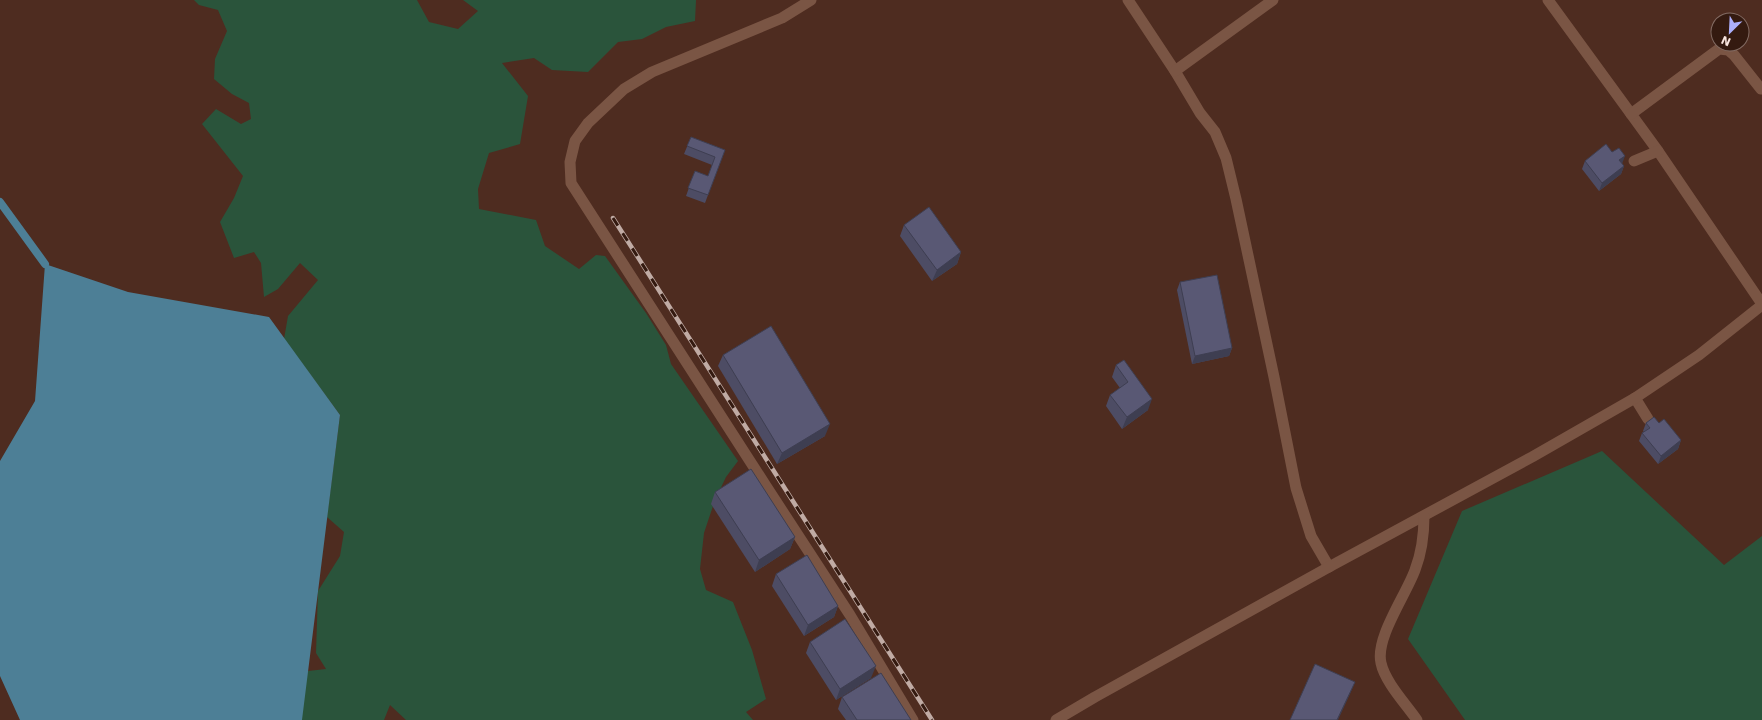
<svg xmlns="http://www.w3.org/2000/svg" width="1762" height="720" font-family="'DejaVu Sans',sans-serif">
  <rect width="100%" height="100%" fill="#3f241a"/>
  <path fill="#4e2c20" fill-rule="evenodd" d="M0,0H1762V720H0ZM1718,20H1742V44H1718Z"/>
  <g fill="#2a543b">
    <path d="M194,0H417L429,22L458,29L478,11L463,0H696L695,21L666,27L642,39L618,42L588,72L552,70L534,58L502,63L528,96L520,144L489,153L478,189L479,209L536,220L545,246L579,269L596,255L605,256L646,313L666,345L671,364L738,461L726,477L715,500L704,533L700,569L706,590L733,602L752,650L766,699L746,712L753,720H406L390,705L384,720H288L308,671L326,669L316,653L318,591L340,556L344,532L327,517L340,415L284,339L288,316L318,280L300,263L278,289L264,297L261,263L254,252L234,258L220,222L234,198L243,176L202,124L216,109L241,124L251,119L249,103L232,94L214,79L215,59L227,31L218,10L199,5Z"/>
    <path d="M1602,451L1724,565L1762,536V720H1465L1408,639L1462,511Z"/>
  </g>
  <path fill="#4d7f96" d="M45,264L128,292L269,317L340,415L302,720H20L0,676V461L35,401Z"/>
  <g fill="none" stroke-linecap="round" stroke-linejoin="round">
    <path stroke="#4d7f96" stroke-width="8" d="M0,202L45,264"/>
    <g stroke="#7a5544" stroke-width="11">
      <path d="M811,0L782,18L652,72L624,89L588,123L575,141L570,162L571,183L766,486L850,615L913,720"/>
      <path d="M1128,0L1175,71L1200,113L1215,132L1226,158L1236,199L1274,377L1296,488L1311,536L1329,567"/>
      <path d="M1548,0L1658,151L1762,304"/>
      <path d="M1175,71L1273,0"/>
      <path d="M1631,114L1719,49L1728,50L1734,55L1761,89"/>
      <path d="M1634,161L1658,151"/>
      <path d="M1635,398L1648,419"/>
      <path d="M1056,720L1095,697L1329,567L1532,457L1635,398L1699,355L1762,305"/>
      <path d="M1417,720C1406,704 1385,682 1381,663C1375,638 1406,595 1415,570C1422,552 1424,535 1424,516"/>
    </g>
    <g stroke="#c0aba4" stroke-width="4.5">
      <path id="rail" d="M613,218L932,720"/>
    </g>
    <use href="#rail" stroke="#341a10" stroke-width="3" stroke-dasharray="9" stroke-linecap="butt"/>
  </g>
  <g fill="#4d4c64">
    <path d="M691,137L725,150L705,203L686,196L695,171L708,176L712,165L684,154Z"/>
    <path d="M1612,152L1624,166L1621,174L1599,191L1582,169L1585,161Z"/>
    <path d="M904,225L961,252L957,264L932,281L900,236Z"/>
    <path d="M1180,282L1232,348L1229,356L1192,364L1177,290Z"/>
    <path d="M723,355L825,436L777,464L718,366Z"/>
    <path d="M1124,360L1148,410L1122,429L1106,406L1110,395L1120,388L1112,377L1116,365Z"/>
    <path d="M1646,423H1659L1681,440L1678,449L1658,464L1639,441L1642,433L1644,432L1643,431Z"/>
    <path d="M715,492L795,537L790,549L755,572L711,504Z"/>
    <path d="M776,574L838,606L834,617L804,636L772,586Z"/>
    <path d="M810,642L871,678L836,700L806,653Z"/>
    <path d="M842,697L911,720H846L838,709Z"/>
  </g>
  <g fill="#3e3e51">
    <path d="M1625,156L1622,164L1619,160Z"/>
    <path d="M1624,166L1621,174L1599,191L1602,183Z"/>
    <path d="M961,252L957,264L932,281L937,270Z"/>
    <path d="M1232,348L1229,356L1192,364L1195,356Z"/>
    <path d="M1152,399L1148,410L1122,429L1127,417Z"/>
    <path d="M830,424L825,436L777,464L782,453Z"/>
    <path d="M1681,440L1678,449L1658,464L1661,456Z"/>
    <path d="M795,537L790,549L755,572L759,560Z"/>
    <path d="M838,606L834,617L804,636L808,625Z"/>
    <path d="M876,666L871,678L836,700L840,689Z"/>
    <path d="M1355,682L1350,694L1338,720H1337Z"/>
  </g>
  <g fill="#595874" stroke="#3e3e51">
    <path d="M691,137L725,150L708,195L688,188L695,171L708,176L715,157L687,146Z"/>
    <path d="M1606,144L1612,152L1619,148L1625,156L1619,160L1624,166L1602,183L1585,161Z"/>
    <path d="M929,207L961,252L937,270L904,225Z"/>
    <path d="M1217,275L1232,348L1195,356L1180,282Z"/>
    <path d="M771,326L830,424L782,453L723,355Z"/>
    <path d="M1124,360L1152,399L1127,417L1110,395L1128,382L1116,365Z"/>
    <path d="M1654,417L1659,423L1664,419L1681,440L1661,456L1642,433L1650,428L1646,423Z"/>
    <path d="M751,469L795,537L759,560L715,492Z"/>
    <path d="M807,555L838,606L808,625L776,574Z"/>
    <path d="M845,619L876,666L840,689L810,642Z"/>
    <path d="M1315,664L1355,682L1337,720H1290Z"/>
    <path d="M881,673L911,720H857L842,697Z"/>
  </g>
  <g transform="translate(1730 32) rotate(204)"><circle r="19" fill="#341a10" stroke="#836c64"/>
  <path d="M0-3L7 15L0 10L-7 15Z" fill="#acaffb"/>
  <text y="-6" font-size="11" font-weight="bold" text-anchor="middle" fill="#fae7e1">N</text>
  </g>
</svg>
